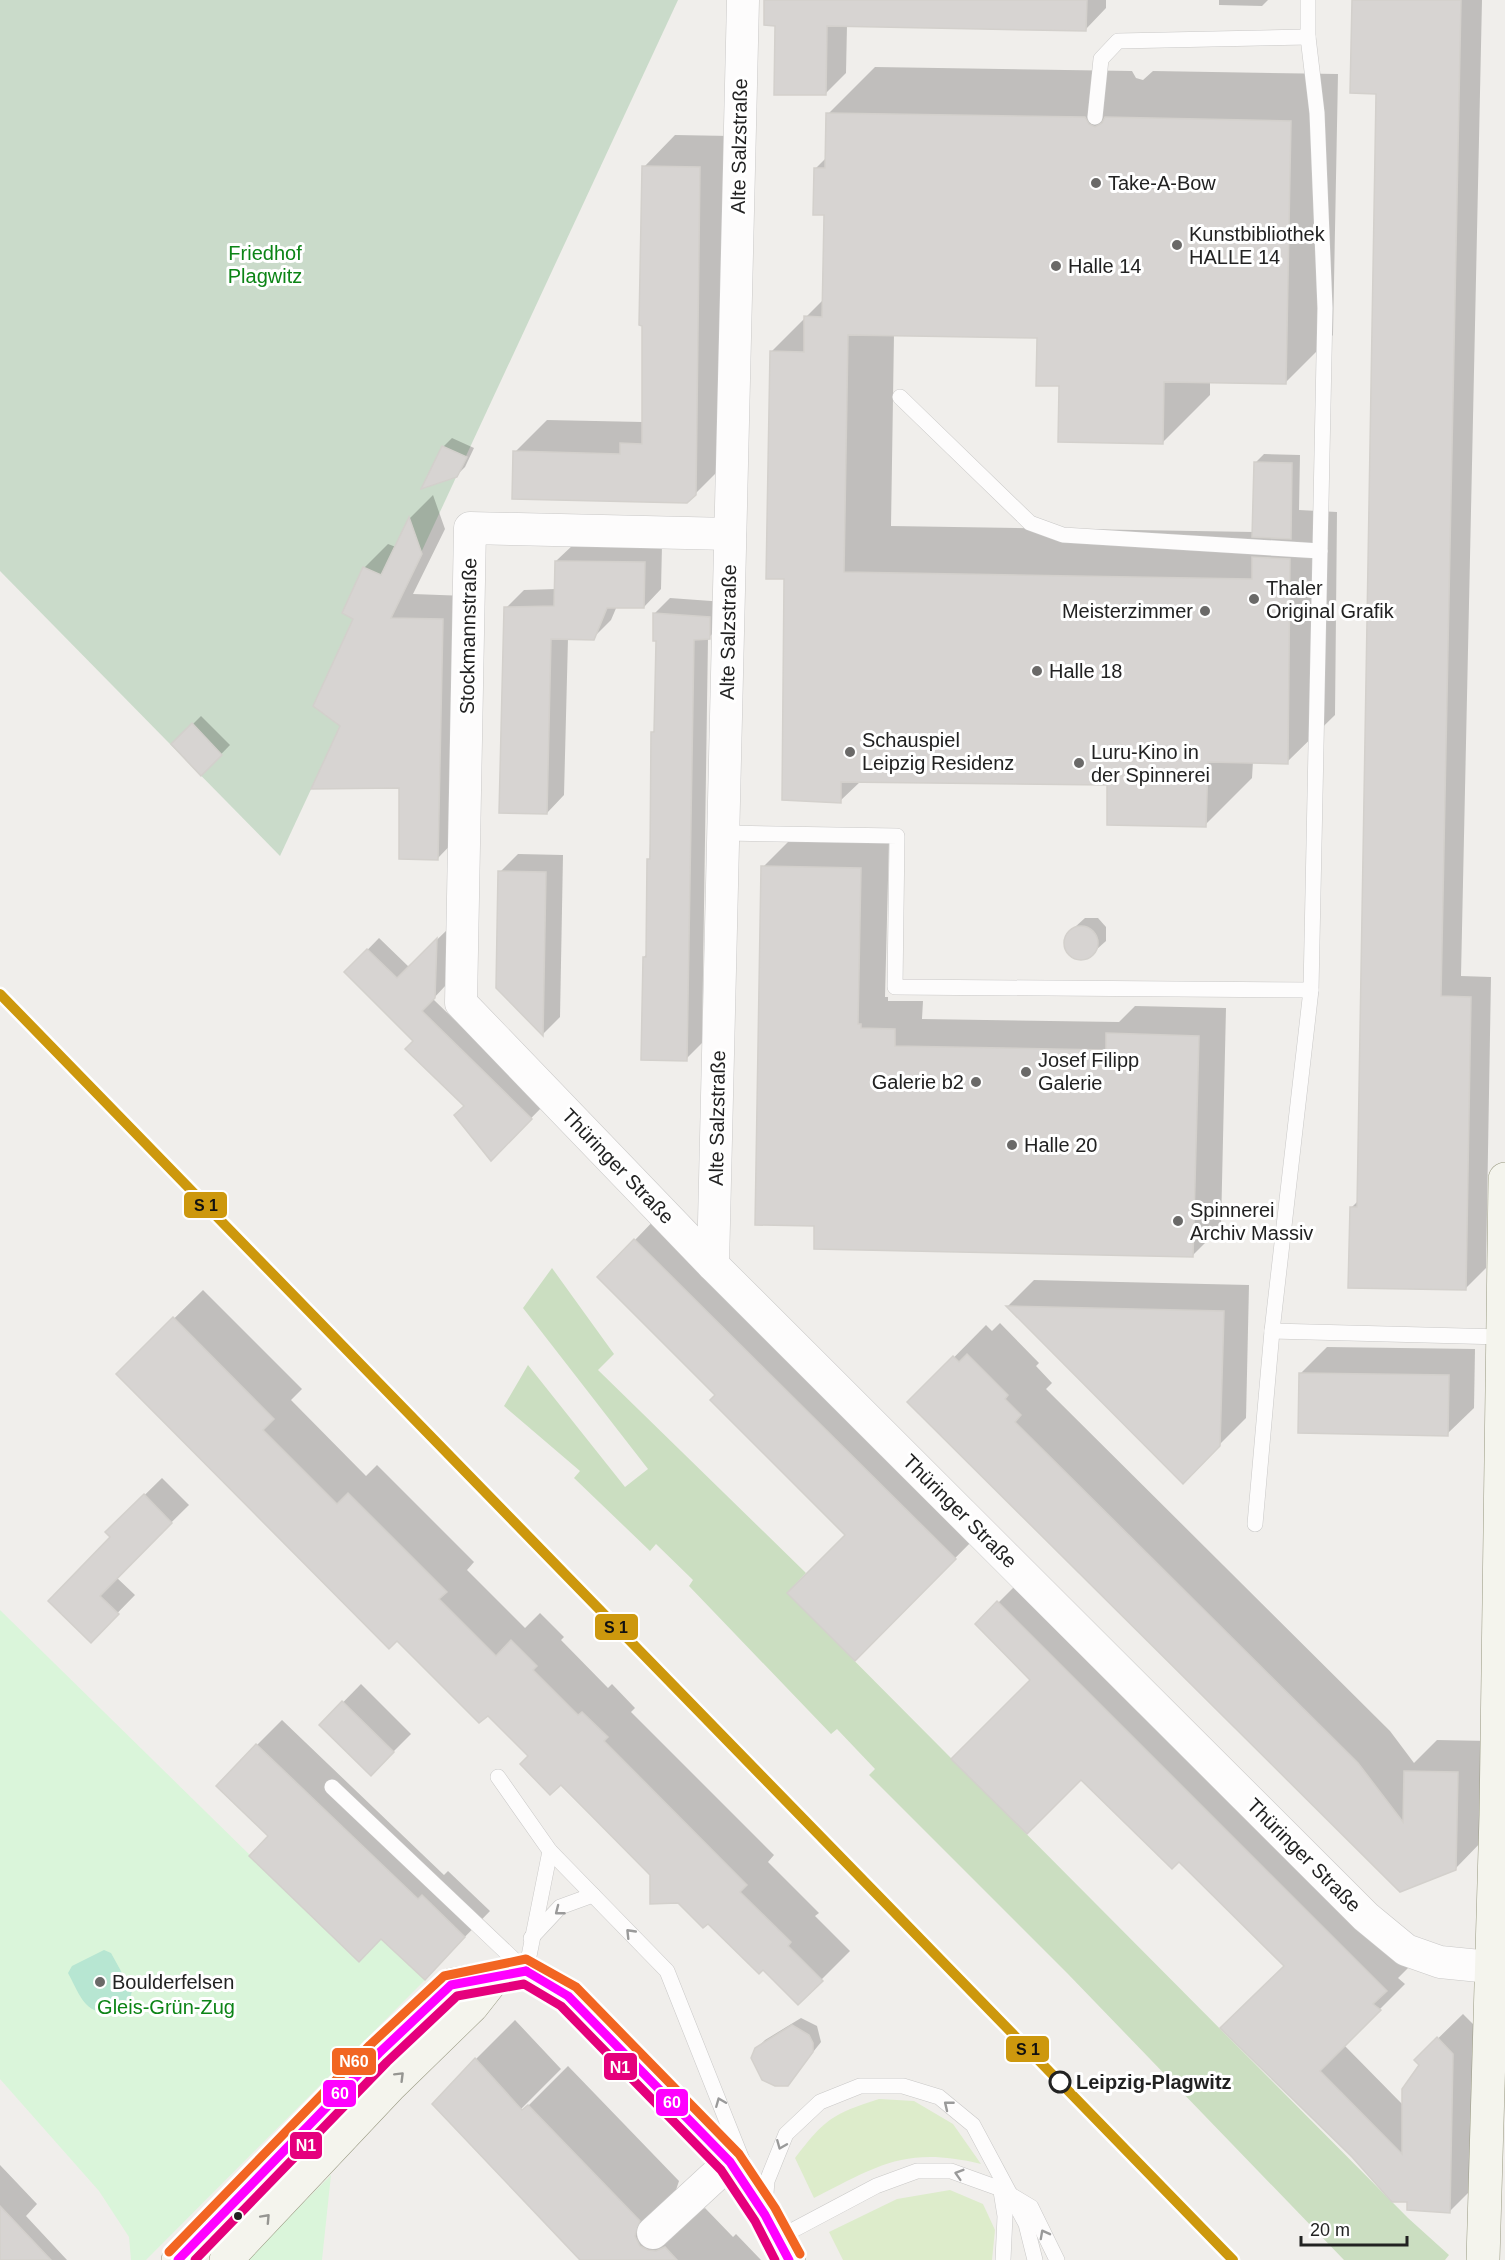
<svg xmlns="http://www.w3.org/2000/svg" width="1505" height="2260" font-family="Helvetica,sans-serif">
  <rect width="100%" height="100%" fill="#f0eeeb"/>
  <g fill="#ddeccb">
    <path d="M879,2099L914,2101L953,2124L981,2164C906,2146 879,2165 814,2198L795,2158C825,2119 832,2114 879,2099Z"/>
    <path d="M950,2190L983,2204L995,2230L992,2260H843L829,2232L897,2199Z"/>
  </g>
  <path fill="#cbdec1" d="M552,1268L614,1354L598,1370L806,1573L787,1593L1408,2218L1449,2255L1445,2260H1344L1068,1974L869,1775L875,1769L837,1729L831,1734L689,1586L693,1580L656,1544L650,1551L574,1478L580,1471L504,1406L528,1365L625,1487L648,1469L523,1308Z"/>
  <path fill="#cadbca" d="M0,0H678L280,856L0,571Z"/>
  <g fill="#daf5da">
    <path d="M0,1610L358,1961L381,1939L425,1980L146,2260H131L129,2237L99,2191L0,2079Z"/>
    <path d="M331,2175L322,2260H246Z"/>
  </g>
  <path fill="#b7e6d2" d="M104,1950L111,1953L132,1991L130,1999L105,2013C83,2011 78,1991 68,1973L72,1966Z"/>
  <g fill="#0003">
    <path d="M777,0H1106V8L1086,29L847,25L846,73L826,93Z"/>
    <path d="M1219,0H1268L1262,6L1219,5Z"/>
    <path d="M1353,0H1482L1461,976L1491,977L1486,1268L1465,1289L1351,1208L1359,1200L1377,93Z"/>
    <path d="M875,67L1132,71L1136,78L1143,80L1153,71L1338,74L1333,335L1286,382L1210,381V395L1163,442L1060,385L1039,336L894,334L891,526L1254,532L1255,463L1264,454L1300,455L1299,510L1337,512L1335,715L1287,762L1253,761L1252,778L1205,825L1109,784L861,781L840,801L786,578L771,352L824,299L826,213L816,168L827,157L828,114Z"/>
    <path d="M675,135L731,136L727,462L695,494L515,452L547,420L643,422L644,167Z"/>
    <path d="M452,438L474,448L465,467L456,476L424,486L443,447Z"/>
    <path d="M433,495L445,529L413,594L467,596L461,834L438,858L401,786L342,725L364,568L388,544L396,547L410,518Z"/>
    <path d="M574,544L662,545L661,589L644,607L617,606L611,620L593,638H568L564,795L547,813L506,608L524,590L556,589V561Z"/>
    <path d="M670,598L725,602V622L708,638L702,1043L686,1059L644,957L647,954L653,732L656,729L657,640L654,614Z"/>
    <path d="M201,716L230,745L202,774L173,744Z"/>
    <path d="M791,839L889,841L885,997H888V1001H923L922,1019L1119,1022L1135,1006L1226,1008L1221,1227L1193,1255L816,1224L763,867Z"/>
    <path d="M518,854L563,855L560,1017L543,1034L500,872Z"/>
    <path d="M1085,918H1098L1106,927V941L1087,958H1074L1066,949L1065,936Z"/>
    <path d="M448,929L446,985L433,999L543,1106L491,1159L466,1106L415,1041L346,972L379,938L409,967Z"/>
    <path d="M661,1213L981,1532L855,1659L847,1535L717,1395L635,1240Z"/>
    <path d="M1034,1280L1249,1285L1246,1418L1183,1481L1008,1306Z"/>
    <path d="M203,1290L302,1389L291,1400L366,1476L377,1465L474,1562L467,1570L525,1628L540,1613L564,1637L561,1640L608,1688L612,1684L635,1708L631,1712L774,1855L768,1862L819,1913L815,1916L850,1951L798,2003L763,1968L651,1874L488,1714L397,1639L118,1374Z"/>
    <path d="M1000,1323L1039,1363L1036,1366L1052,1383L1046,1389L1390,1731L1414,1763L1437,1740L1489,1741L1487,1836L1455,1869L910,1402L986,1325L992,1331Z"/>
    <path d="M1327,1347L1475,1349L1474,1408L1447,1434L1300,1374Z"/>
    <path d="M162,1478L189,1505L116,1577L135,1595L91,1640L112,1537L107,1532Z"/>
    <path d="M1023,1578L1411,1965L1398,1978L1405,1984L1344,2045L1404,2106L1421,2065L1416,2060L1463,2014L1477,2028L1474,2187L1449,2212L1408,2200L1353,2156L1222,2028L1286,1966L1032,1680L977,1624Z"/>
    <path d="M361,1684L411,1734L371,1774L321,1725Z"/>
    <path d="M282,1720L444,1875L448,1871L490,1911L425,1978L270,1836L257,1745Z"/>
    <path d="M801,2018L817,2026L821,2042L787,2085L756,2049L765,2040Z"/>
    <path d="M515,2020L561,2069L521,2109L523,2111L568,2066L679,2181L674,2196L697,2212L705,2208L733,2237L736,2234L761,2260H582L476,2059Z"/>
    <path d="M0,2165L37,2204L26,2216L67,2260H0Z"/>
  </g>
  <g fill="#d7d4d2" stroke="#d3d0cc" stroke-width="1.5">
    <path d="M764,0H1087L1086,31L827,26L826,95H774L775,26L764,25Z"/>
    <path d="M1352,0H1461L1441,996L1471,997L1466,1290L1348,1288L1350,1207H1357L1376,94L1350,93Z"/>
    <path d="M826,113L1085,117L1089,124L1095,127L1102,123L1105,117L1291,121L1286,384L1164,382L1163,444L1058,442L1059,386H1036L1037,338L848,335L844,572L1252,579V557L1290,559L1288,764L1208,762L1206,827L1107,825V785L841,782V803L782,800L784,579H766L770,351L804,352V316L822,317L824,215H813L814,168H825Z"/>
    <path d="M642,166L700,167L696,495L687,503L512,499L513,451L620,454V443L642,444V326L639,325Z"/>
    <path d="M442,446L467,457L457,477L421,489Z"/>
    <path d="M1254,462L1292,463L1291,539L1252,537Z"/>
    <path d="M409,517L422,554L391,618L443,619L438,860L399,859V788L311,789L340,726L313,706L353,619L342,613L363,567L381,575Z"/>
    <path d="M555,561L645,562L644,608H607L594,640L551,639L547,814L499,813L504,607L554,606Z"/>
    <path d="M653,613L710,617V639L694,640L687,1061L641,1060L643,957H646L647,859H650L651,732H654L655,687L656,641H653Z"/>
    <path d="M192,723L222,755L201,776L171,744Z"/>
    <path d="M761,866L861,868L858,1024H861V1028L895,1029V1046L1106,1050V1033L1199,1036L1193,1257L814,1249V1226L755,1225Z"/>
    <path d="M498,871L546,872L543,1036L496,988Z"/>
    <circle cx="1081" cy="943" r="17"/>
    <path d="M437,938L435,998L422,1011L532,1119L491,1161L454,1115L464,1106L405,1049L413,1041L344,972L367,949L397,978Z"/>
    <path d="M634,1239L956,1559L855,1661L787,1593L845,1535L710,1400L715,1395L597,1277Z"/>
    <path d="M1006,1306L1224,1311L1220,1446L1183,1484Z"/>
    <path d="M173,1317L274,1419L263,1430L337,1504L348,1493L447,1592L439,1599L496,1656L511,1640L537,1666L533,1670L578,1715L582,1712L608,1737L604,1741L747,1885L740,1892L791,1942L788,1946L823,1981L798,2005L763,1970L759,1974L708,1924L703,1928L678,1903L650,1904V1875L561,1785L550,1795L520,1764L528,1756L488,1716L479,1723L397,1641L389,1649L116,1374Z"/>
    <path d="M967,1354L1008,1395L1005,1399L1021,1415L1015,1422L1358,1763L1403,1822L1404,1771L1458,1772L1456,1870L1400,1892L907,1402L953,1356L959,1362Z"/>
    <path d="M1299,1373L1449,1375L1448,1436L1298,1433Z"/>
    <path d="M144,1494L172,1523L100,1596L119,1614L91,1643L48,1601L110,1537L105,1532Z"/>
    <path d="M997,1601L1387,1991L1373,2004L1381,2010L1320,2071L1402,2154V2089L1419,2065L1414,2060L1437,2037L1453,2054L1450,2213L1407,2210V2202H1392L1352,2157L1220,2028L1284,1966L1179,1862L1172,1869L1081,1780L1027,1834L951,1759L1030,1680L975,1624Z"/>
    <path d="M342,1701L394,1752L371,1776L319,1725Z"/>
    <path d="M256,1744L418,1899L422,1895L465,1937L425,1980L381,1939L359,1962L249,1856L268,1836L216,1786Z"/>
    <path d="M792,2025L809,2035L813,2043V2052L788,2086H775L762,2080L751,2058L755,2048Z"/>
    <path d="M475,2058L522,2110L528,2105L640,2221L635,2236L640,2246L648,2250L656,2251L665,2247L677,2260H580L432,2104Z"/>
    <path d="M0,2206L51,2260H0Z"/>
  </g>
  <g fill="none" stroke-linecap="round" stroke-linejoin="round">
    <g stroke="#c9c8c7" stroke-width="16">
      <g id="lane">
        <path d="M1308,0V37L1317,113L1325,308L1311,990L1272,1331L1502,1337"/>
        <path d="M1095,117L1101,59L1118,41L1308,37"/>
        <path d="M900,397L1030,523L1063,535L1320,551"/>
        <path d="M724,833L897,836L895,987L1311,990"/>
        <path d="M1255,1524L1272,1331"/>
        <path d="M498,1777L550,1851L526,1971"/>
        <path d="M332,1787L526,1971"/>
        <path d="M550,1851L667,1971L743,2162"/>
        <path d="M531,1938L560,1907L593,1895"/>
        <path d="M1000,2185L1005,2216L1003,2260"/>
        <path d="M765,2206L767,2181L786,2134L820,2102L860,2086H903L939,2097L973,2125L1026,2224L1035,2260"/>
        <path d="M778,2238L876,2186L917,2171H951L1001,2189L1031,2207L1057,2260"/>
      </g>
    </g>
    <g stroke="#c9c8c7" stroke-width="33">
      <g id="street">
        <path d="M730,534L470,528L461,1003L713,1265L1366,1917L1406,1950L1440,1962L1490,1967"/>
        <path d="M713,1265L743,0"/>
        <path d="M653,2233L730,2162"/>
      </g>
    </g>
    <g stroke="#999a82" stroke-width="34">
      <g id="secondary">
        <path d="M178,2260L379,2053L451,1985L526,1971L568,1996L730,2162L765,2215L789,2260"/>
        <path d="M226,2260L390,2086L472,2006L494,1978"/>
        <path d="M1483,2260L1496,1815L1505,1179"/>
      </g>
    </g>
    <use href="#lane" stroke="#fdfcfc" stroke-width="15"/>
    <use href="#street" stroke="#fdfcfc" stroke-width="32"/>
    <use href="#secondary" stroke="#f4f4ed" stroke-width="33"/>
    <path stroke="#ccc" stroke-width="1.5" d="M765,2215L766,2229L782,2260"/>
    <g stroke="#fff" stroke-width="14">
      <g id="bus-1">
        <path d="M526,1971L568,1996L730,2162L765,2215L789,2260"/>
        <path d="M178,2260L379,2053L451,1985L526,1971"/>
      </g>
    </g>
    <g stroke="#fff" stroke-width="14">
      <path id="bus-2" d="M195,2260L387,2062L457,1996L524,1984L561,2006L721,2170L755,2221L775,2260"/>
    </g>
    <g stroke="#fff" stroke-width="14">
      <path id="bus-3" d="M169,2252L370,2045L444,1976L526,1959L576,1987L739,2154L775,2208L800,2254"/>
    </g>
    <use href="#bus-1" stroke="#f0f" stroke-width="9"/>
    <use href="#bus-2" stroke="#e5007d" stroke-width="9"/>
    <use href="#bus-3" stroke="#f26522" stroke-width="9"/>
    <g stroke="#fff" stroke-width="15">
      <path id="rail-1" d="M0,994L1233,2260"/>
    </g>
    <use href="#rail-1" stroke="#cd980d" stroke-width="10"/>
  </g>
  <defs><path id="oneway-chevron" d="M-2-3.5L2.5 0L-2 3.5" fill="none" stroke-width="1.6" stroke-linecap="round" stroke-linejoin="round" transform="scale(1.5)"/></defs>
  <g stroke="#9a9a9a">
    <use href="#oneway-chevron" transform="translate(559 1911) rotate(142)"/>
    <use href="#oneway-chevron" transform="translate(630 1933) rotate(-134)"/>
    <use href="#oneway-chevron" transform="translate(720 2102) rotate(-112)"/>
    <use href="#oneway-chevron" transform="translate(948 2105) rotate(-141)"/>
    <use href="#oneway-chevron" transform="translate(781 2145) rotate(112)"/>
    <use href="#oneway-chevron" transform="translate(959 2174) rotate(-163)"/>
    <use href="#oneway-chevron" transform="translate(1044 2234) rotate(-118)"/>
  </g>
  <g stroke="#969692">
    <use href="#oneway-chevron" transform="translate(400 2076) rotate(-45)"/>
    <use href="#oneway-chevron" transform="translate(266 2218) rotate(-47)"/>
  </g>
  <g fill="#6a6968" stroke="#fff" stroke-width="2">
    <circle cx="1096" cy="183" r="6"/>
    <circle cx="1177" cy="245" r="6"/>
    <circle cx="1056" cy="266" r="6"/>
    <circle cx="1254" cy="599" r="6"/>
    <circle cx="1205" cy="611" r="6"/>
    <circle cx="1037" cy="671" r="6"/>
    <circle cx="850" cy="752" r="6"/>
    <circle cx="1079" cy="763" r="6"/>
    <circle cx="1026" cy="1072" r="6"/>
    <circle cx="976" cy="1082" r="6"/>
    <circle cx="1012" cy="1145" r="6"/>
    <circle cx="1178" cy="1221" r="6"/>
    <circle cx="100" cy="1982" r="6"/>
  </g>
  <circle fill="#fff" stroke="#222" stroke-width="3" cx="1060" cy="2082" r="10"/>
  <circle fill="#222" stroke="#fff" stroke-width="2" cx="238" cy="2216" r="5"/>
  <g text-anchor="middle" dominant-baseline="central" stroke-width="6" stroke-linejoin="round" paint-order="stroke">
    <g font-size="20" fill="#222" stroke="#fff">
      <text transform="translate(739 146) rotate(-89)">Alte Salzstraße</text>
      <text transform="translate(728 632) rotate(-89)">Alte Salzstraße</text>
      <text transform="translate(468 636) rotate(-89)">Stockmannstraße</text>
      <text transform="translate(717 1118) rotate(-89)">Alte Salzstraße</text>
      <text transform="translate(618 1166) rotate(46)">Thüringer Straße</text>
      <text transform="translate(960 1511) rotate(45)">Thüringer Straße</text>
      <text transform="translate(1304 1855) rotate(45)">Thüringer Straße</text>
    </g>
    <g font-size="20" fill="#222" stroke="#fff" text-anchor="start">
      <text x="1108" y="183">Take-A-Bow</text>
      <text x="1189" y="234">Kunstbibliothek<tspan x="1189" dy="23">HALLE 14</tspan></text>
      <text x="1068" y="266">Halle 14</text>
      <text x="1266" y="588">Thaler<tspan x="1266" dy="23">Original Grafik</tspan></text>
      <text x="1193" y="611" text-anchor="end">Meisterzimmer</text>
      <text x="1049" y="671">Halle 18</text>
      <text x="862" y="740">Schauspiel<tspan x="862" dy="23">Leipzig Residenz</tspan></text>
      <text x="1091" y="752">Luru-Kino in<tspan x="1091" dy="23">der Spinnerei</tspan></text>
      <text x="1038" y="1060">Josef Filipp<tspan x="1038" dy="23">Galerie</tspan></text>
      <text x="964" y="1082" text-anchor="end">Galerie b2</text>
      <text x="1024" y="1145">Halle 20</text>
      <text x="1190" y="1210">Spinnerei<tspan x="1190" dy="23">Archiv Massiv</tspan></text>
      <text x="112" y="1982">Boulderfelsen</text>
    </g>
    <g font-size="20" fill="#0c8416" stroke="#fff">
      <text x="265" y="253">Friedhof<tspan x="265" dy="23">Plagwitz</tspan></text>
      <text x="166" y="2007">Gleis-Grün-Zug</text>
    </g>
    <g font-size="20" font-weight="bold" fill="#222" stroke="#fff" text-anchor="start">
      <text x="1076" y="2082">Leipzig-Plagwitz</text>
    </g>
  </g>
  <g stroke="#fff" stroke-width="2">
    <rect x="183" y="1191" width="45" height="28" rx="6" fill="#cd980d"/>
    <rect x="594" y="1613" width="45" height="28" rx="6" fill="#cd980d"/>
    <rect x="1005" y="2035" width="45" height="28" rx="6" fill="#cd980d"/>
    <rect x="331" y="2047" width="46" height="29" rx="6" fill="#f26522"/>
    <rect x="603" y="2052" width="35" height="29" rx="6" fill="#e5007d"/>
    <rect x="322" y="2079" width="35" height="29" rx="6" fill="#f0f"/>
    <rect x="655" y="2088" width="34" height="29" rx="6" fill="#f0f"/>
    <rect x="289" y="2131" width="34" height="29" rx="6" fill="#e5007d"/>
  </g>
  <g font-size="16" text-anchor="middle" font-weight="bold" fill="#fff">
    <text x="354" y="2067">N60</text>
    <text x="620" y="2073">N1</text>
    <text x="340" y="2099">60</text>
    <text x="672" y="2108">60</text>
    <text x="306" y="2151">N1</text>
  </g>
  <g font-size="16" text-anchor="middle" font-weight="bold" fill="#111">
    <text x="206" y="1211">S 1</text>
    <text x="616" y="1633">S 1</text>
    <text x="1028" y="2055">S 1</text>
  </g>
  <path d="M1301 2236v9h106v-9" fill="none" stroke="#222222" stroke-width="3"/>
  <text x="1310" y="2236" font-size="18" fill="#222222" stroke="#ffffff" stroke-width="4.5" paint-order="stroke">20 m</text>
</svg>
